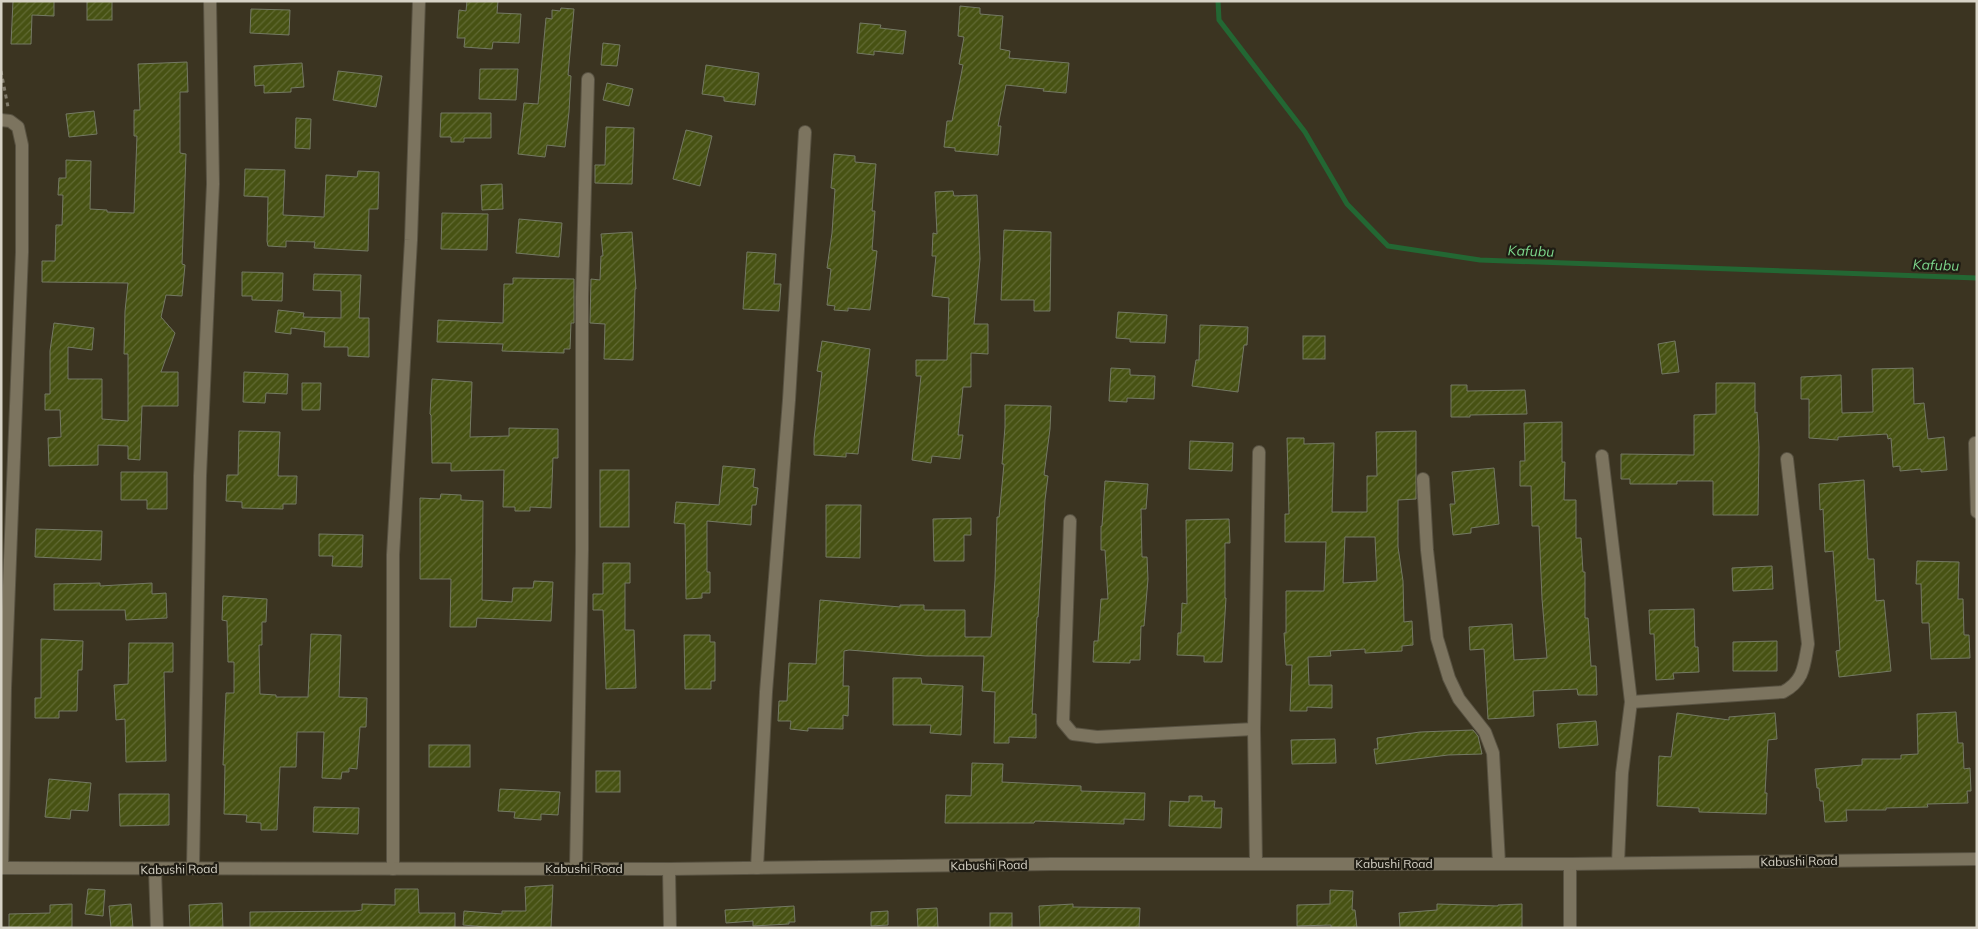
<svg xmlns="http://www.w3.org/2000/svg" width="1978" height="929" font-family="Mulish,sans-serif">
  <defs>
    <pattern id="building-hatch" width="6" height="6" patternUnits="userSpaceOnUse" patternTransform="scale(1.25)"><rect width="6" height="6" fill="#475213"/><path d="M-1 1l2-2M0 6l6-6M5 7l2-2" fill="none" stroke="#616a34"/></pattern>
  </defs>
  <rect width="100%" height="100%" fill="#3b3421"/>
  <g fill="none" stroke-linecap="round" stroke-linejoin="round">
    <path stroke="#236733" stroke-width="5" d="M1218,1L1219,20L1305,132L1347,204L1388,246L1480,260L1977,278"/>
  </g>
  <g fill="url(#building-hatch)" stroke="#747964" fill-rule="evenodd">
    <path d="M13,1H54V16L32,15L31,44H11Z"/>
    <rect x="87" y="1" width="25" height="19"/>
    <path d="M467,1H498L497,13L521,14L519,43L493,42L492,49L464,47L465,38H457L459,10L466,11Z"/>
    <path d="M960,6L980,8V14L1003,16L1000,49L1010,51L1009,58L1069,63L1066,93L1043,91L1044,89L1006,85L998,126H1001L998,155L955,151V148L944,147L947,121H952L963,65L959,64L964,37L958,36Z"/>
    <path d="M561,8L574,9L568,75L571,76L569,112L565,147L547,145L545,157L518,154L524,103L538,104L546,18L552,19V10L560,11Z"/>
    <path d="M251,9L290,10L289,35L250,33Z"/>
    <path d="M860,23L881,25L880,28L906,31L903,54L874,51V55L857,53Z"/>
    <path d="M603,43L620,45L617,66L601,65Z"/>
    <path d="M187,62L188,92H180V153L186,154L182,264L185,265L182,296L166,295L161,317L175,333L161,372H178V406H142L140,460L128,459V446L98,445V465L49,466L48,438L61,437L60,410H45V394H50V351L54,323L94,328L92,350L68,347V379H102V419L128,421V354H124L125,311L128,283L42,282V261H55L56,225H62L63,195H58L59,178H66V160L91,161L90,209L107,210V212L134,213L137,136H134V110H140L138,64Z"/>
    <path d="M302,63L304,87L291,88V92L264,93V85L255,86L254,66Z"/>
    <path d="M706,65L759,73L755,105L724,101V97L702,94Z"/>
    <path d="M480,69H518L516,100L479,99Z"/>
    <path d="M338,71L382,76L376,107L333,100Z"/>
    <path d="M607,83L633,89L629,106L603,100Z"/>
    <path d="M94,111L97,134L69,137L66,114Z"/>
    <path d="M441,113H491V138H464V142H451V137H440Z"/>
    <path d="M296,118L311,119L310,149L295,148Z"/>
    <path d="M606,127L634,128L632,184L595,183V165H605Z"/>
    <path d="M686,130L712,136L700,186L673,179Z"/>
    <path d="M834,154L855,156V162L876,164L872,211H875L872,250L877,251L870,310L848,308V311L834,310L835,306L827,305L831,269L827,268L832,233L835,189L831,188Z"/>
    <path d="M245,169L285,170L283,215L324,217L326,175L357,177L358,171L379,172L378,209H369L368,251L314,248L315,242L286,241V247L268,246L267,241L268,197L244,196Z"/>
    <path d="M502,184L503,209L482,210L481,185Z"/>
    <path d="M953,191L954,196L977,195L980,259L974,324H988V354L971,353V387H963L958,435H963L960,459L932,456L931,463L912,460L921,376H916V360H947L949,298L932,296L936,256H932L933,233L937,234L935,192Z"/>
    <path d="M442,213L488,214L487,250L441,249Z"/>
    <path d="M519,219L562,223L559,257L516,253Z"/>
    <path d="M1004,230L1051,232L1050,311H1034V300H1001Z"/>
    <path d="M632,232L636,289H635L633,360L604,359L605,324L590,323L591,279L600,280L601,256H603L601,234Z"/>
    <path d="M747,252L776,254L774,284H781L779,311L743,309Z"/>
    <path d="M242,272L283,273L282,301L252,300V296H242Z"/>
    <path d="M314,274L361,275L359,318H369V357L348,356V347H324L325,332L291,328V334L275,332L278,310L304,313L303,317L341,318V291L313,290Z"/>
    <path d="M513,278L574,279V323H571L570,349H564V353L502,351L503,344L437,342L438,320L503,323L504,284H513Z"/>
    <path d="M1118,312L1167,315L1165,343L1130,342V339L1116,338Z"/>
    <path d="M1200,325L1248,327L1247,345H1244L1238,392L1192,386L1196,360H1199Z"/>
    <rect x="1303" y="336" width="22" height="23"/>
    <path d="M822,341L870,349L858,454L846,453V457L814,455V439L822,372L817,371Z"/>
    <path d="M1675,341L1679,372L1662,374L1658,344Z"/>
    <path d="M1111,368L1130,369V375L1155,376L1154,399L1127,398V402L1109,401Z"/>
    <path d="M1913,368L1914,404L1924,403L1928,439L1944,437L1947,470L1921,472V469L1900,471V466L1893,467L1891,438L1888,439L1887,434L1838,437V440L1809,438V399H1801V377L1841,375L1842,413L1873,412L1872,369Z"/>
    <path d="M244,372L288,374L287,394L266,393L265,403L243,402Z"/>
    <path d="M432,379L472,382L470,437L509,436V428L558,429V458H553L551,508L530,507V511H515V507H503L504,470L451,471V463H432L431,415L430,414Z"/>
    <path d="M302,383H321L320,410H302Z"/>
    <path d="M1716,383H1755V413L1757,412L1759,447L1758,515H1713V481H1677V484H1630V479H1621V454L1694,455V415L1716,414Z"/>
    <path d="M1451,385H1467V391L1525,390L1527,414L1470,415V417H1451Z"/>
    <path d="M1005,405L1051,406L1050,429L1044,475L1048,476L1045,500L1038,617H1037L1032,714H1036V738L1009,737V743H994L995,692L982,691L984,656H926L849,650L844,651L843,686H849L848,716L843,715V729L808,728V731L790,729L791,721H778L779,701H787L789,663L816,664L820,600L900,607V605H924V610H965V637H991L995,580L997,517H999L1004,464H1002L1005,427Z"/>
    <path d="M1562,422V462H1565L1564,500H1576V538H1581L1583,572H1585V618H1588L1591,666H1596L1597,695H1578L1577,689L1533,691L1534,716L1488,719L1484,649L1470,650L1469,627L1512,624L1514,660L1547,658L1542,599L1539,526H1532L1531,486H1520V461H1525L1524,423Z"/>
    <path d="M239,431L280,432L278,476H297L296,504H283V509L242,508V502L226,501L227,475H238Z"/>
    <path d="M1416,431V499L1398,500V547L1403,581L1404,622L1412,621L1413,645L1402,646V651L1365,653V649L1330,651L1331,656L1308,657L1309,685H1332V708L1307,707V711H1290L1292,665H1286L1284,633H1286V591H1324L1326,542H1285V514H1289L1287,438H1304V444L1334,443L1332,512H1367V476H1377L1376,432ZM1345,537H1375L1377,581L1343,583Z"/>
    <path d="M1190,441L1233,443L1232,471L1189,469Z"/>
    <path d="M723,466L755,469L753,487L758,488L756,505H752L751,525L707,521V572H710V593H702V598L686,599L685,524L674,523L676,502L719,505Z"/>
    <path d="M1494,468L1499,524L1471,528V533L1453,535L1450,504H1455L1452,472Z"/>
    <rect x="600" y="470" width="29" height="57"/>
    <path d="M121,472H167V509H147V500H121Z"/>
    <path d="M1864,480L1868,559H1874L1876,601L1884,600L1891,671L1839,677L1836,651L1840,650L1833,551L1825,552L1823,509L1820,510L1819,484Z"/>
    <path d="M1105,481L1148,484L1146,509H1141L1142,557H1147L1148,579L1144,626H1141L1140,660H1130V663L1093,662L1094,641H1098L1101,599H1108L1105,550H1101V526H1102Z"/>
    <path d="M441,494L461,495V500L483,501L482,600L512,602L513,588H533L534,581L553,582L551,621L477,618L476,627H450L451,579H420V498L440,499Z"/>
    <path d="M826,505H861L860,558L826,557Z"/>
    <path d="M971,518V535H964V561H934L933,519Z"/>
    <path d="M1229,519L1230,543H1225V598H1226L1222,662H1204V656L1177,655L1178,633H1181L1182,603L1187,604L1186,520Z"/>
    <path d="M36,529L102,531L101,560L35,557Z"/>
    <path d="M319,534L363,535L362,567L332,566L333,556H319Z"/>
    <path d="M1917,561L1959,562L1958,599H1963L1964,635H1969L1970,658L1931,659L1929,623H1922L1921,584H1916Z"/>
    <path d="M603,563H630V583H625V630H634L636,688L606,689L603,610H593V594H603Z"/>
    <path d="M1772,566L1773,589L1733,591L1732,568Z"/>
    <path d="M100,583V586L152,583V594L166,593L167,618L126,620L125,610H54V584Z"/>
    <path d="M223,596L267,599L266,622H262V645H259L260,694L276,695V697H308L311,634L341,635L339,697L367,698L366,727H360L357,769L349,768V772H342L341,779L322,778L324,732H297L296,767H280L277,830H261V823L246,822L247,815L224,814L225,765H223L226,693H234V662H228L227,621L222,620Z"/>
    <path d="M1694,609L1695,647H1698L1699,672L1673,673L1674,679L1656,680L1654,634H1650L1649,610Z"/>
    <path d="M684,635H710V642H715V681H711V689H685Z"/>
    <path d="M41,639L83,641L82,670H78L77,711H59V718H35V698H41Z"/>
    <path d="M1777,641V671H1733V642Z"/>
    <path d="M129,643H173V672H164L166,761L126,762L125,719L116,720L114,685L128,684Z"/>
    <path d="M893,678H921L922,684L963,686L961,735L930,733L931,725H893Z"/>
    <path d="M1956,712L1958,743H1963L1964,769L1970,768L1971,791H1967L1968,803L1927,804L1928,807L1886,808V810H1846L1847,821L1825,822L1823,801H1820L1819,788H1817L1815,769L1862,765V759H1901V755L1918,754L1917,714Z"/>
    <path d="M1677,713L1729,720V717L1775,713L1777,739L1768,740L1765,793H1767L1766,814L1699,812V808L1657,806L1659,756L1671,757Z"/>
    <path d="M1596,721L1598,745L1559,748L1557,724Z"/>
    <path d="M1473,730L1478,736L1482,754L1448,755L1376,764L1374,749H1378L1377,738L1420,732Z"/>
    <path d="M1335,739L1336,763L1292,764L1291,740Z"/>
    <rect x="429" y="745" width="41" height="22"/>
    <path d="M972,763L1003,764L1002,782L1081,786V791L1145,793L1144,820L1124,819V824L1035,821L1034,823H945L946,795L971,796Z"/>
    <rect x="596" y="771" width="24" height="21"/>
    <path d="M49,779L91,783L88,811L71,810L70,819L45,817Z"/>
    <path d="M500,789L560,792L558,815L541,814V820L514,818L515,812L498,811Z"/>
    <path d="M119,794H169V825L120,826Z"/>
    <path d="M1189,796H1202V801H1215L1214,808H1222L1221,828L1169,826L1170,801L1189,802Z"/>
    <path d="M314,807L359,808L358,834L313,832Z"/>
    <path d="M553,885L551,928H498L463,925L464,911L502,914V911H526L525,887Z"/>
    <path d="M88,889L105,890L103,916L85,914Z"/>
    <path d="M395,889H418L419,913H455V928H250V912L355,911L362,910V904L395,905Z"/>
    <path d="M1330,890L1353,891L1352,910H1355L1357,928H1331V925L1297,926V905L1330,904Z"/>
    <path d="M222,903L223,928H190L189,905Z"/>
    <path d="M72,904V928H9V914L50,913V905Z"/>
    <path d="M131,904L133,928H111L109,906Z"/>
    <path d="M1073,904V907L1140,908L1139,928H1040L1039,906Z"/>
    <path d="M1437,904L1498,906V905L1522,904V928H1400L1399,913L1437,910Z"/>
    <path d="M794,906L795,922H789V924L753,926V921L726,923L725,910Z"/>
    <path d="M937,908L938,928H918L917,909Z"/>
    <path d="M888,911V925L871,926V912Z"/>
    <rect x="990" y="913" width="22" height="15"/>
  </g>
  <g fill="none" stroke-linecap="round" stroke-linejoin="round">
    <g stroke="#585242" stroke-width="14">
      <g id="street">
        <path d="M1,120L10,121L18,127L22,145V252L5,688L2,868"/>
        <path d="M1975,443L1977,512"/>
        <path d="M1602,456L1631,702L1622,773L1618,863"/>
        <path d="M1423,479L1427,550L1437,638L1449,678L1459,699L1485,732L1493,753L1499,863"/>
        <path d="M1070,521L1063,722L1073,734L1097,737L1254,729"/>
        <path d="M1631,702L1783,692C1804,681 1804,666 1808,644L1787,459"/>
        <path d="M1256,863L1254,729L1259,452"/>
        <path d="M193,868L200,476L213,184L210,1"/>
        <path d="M576,868L582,550V297L588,79"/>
        <path d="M757,868L766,692L789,400L805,132"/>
        <path d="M393,869V555L411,240L419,1"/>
        <path d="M155,870L157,928"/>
        <path d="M1570,928V864"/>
      </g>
    </g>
    <g stroke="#585242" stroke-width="14">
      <g id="secondary">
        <path d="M1,868L669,869L1052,864H1570L1977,859"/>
        <path d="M669,869L670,928"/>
      </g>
    </g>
    <path stroke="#817b6b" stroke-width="3" stroke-dasharray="4 4" stroke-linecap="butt" d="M1,71L8,107"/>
    <use href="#street" stroke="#7c745f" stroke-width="12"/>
    <use href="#secondary" stroke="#7c745f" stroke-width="12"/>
  </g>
  <g text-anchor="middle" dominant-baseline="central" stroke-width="4.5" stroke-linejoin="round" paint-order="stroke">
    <g font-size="12" fill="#d7d3c7" stroke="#1f1c13">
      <text transform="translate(1799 861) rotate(-1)">Kabushi Road</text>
      <text x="1394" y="863">Kabushi Road</text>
      <text transform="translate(989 865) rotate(-1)">Kabushi Road</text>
      <text x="584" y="868">Kabushi Road</text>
      <text transform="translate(179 869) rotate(-1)">Kabushi Road</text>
    </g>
    <g font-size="14" font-style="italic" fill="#7cd68b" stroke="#1f1c13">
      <text transform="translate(1531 251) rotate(2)">Kafubu</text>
      <text transform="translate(1936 265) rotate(2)">Kafubu</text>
    </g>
  </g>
  <rect width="1978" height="929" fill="none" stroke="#d7d3c7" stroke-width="5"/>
</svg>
